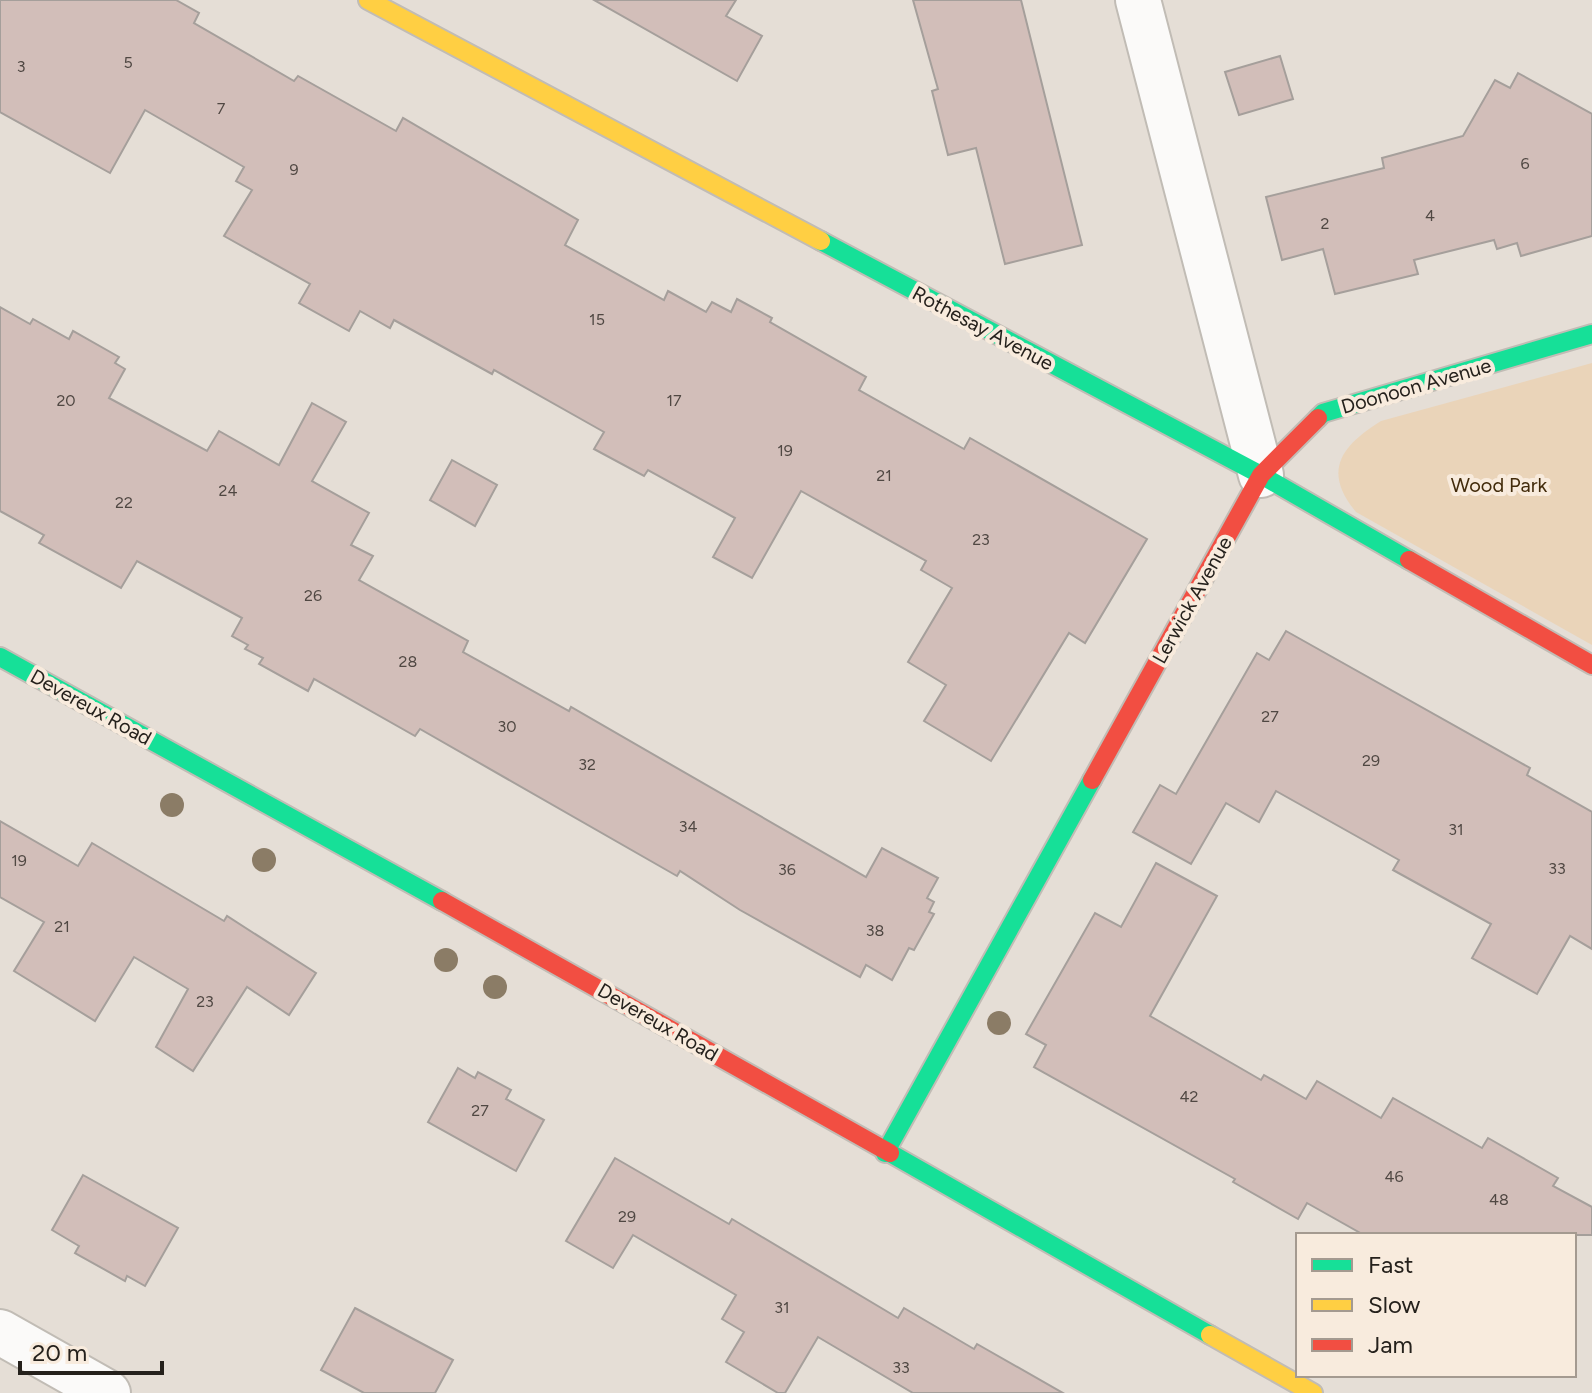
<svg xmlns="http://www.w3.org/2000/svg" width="1592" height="1393" font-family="Figtree,sans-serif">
  <rect width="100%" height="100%" fill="#e5ded6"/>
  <path fill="#ead4b9" d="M1592,363V645L1356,512C1322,471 1341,446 1381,421Z"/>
  <g fill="#d2beb9" stroke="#a59f9b" stroke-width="2">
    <path d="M0,0H176L199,13L194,23L294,81L298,76L396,131L403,118L578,220L565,245L664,300L668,291L706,312L712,302L731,312L737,299L772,318L770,322L866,377L859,390L964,449L970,438L1147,539L1085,643L1069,633L991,761L924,721L946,685L908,662L952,588L921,570L926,561L801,491L752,578L713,557L735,518L648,470L644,476L594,449L604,432L494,370L492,374L394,320L390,328L360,311L349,331L299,303L310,284L224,236L252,190L236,181L244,167L145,110L110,173L0,112Z"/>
    <path d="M594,0H736L726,16L762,36L737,81Z"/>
    <path d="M913,0H1021L1082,245L1005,264L976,148L948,155L932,91L938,89Z"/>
    <path d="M1280,56L1293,99L1239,115L1225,72Z"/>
    <path d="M1518,73L1592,114V236L1521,256L1517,243L1497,249L1494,240L1414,260L1418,274L1335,294L1323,249L1282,260L1266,197L1384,168L1382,158L1463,136L1495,80L1510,88Z"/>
    <path d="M0,307L30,324L33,319L69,339L73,331L119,357L115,363L125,369L109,398L207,451L219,431L279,465L312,403L346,422L312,481L369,513L351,545L373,556L359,580L468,641L463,652L569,711L571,707L866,877L882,848L938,878L927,898L934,902L929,912L934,914L914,950L909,948L892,980L866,965L860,977L740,910L680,871L677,876L420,729L415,736L314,679L308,691L259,664L263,658L245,649L248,645L232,636L242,618L137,561L121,588L39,543L44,535L0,511Z"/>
    <path d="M452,460L497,485L475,526L430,500Z"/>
    <path d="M1286,631L1530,768L1527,775L1592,812V949L1570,936L1537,994L1472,958L1491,924L1393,870L1399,860L1276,791L1259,822L1226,803L1191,864L1133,832L1160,785L1176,794L1257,653L1269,660Z"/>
    <path d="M0,821L78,866L92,843L224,921L227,916L316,973L289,1015L247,987L193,1071L156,1047L188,989L134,957L95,1021L14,971L44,922L0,897Z"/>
    <path d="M1156,863L1217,896L1150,1016L1261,1080L1264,1075L1306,1099L1317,1081L1381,1118L1393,1098L1482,1148L1488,1138L1558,1178L1553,1186L1592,1207V1235H1364L1307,1203L1298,1219L1233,1182L1235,1179L1034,1067L1046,1045L1026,1034L1095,913L1121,927Z"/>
    <path d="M458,1068L475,1078L478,1072L511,1090L506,1099L544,1120L516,1171L428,1122Z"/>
    <path d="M615,1158L729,1224L732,1219L898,1318L904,1308L974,1349L977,1344L1063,1393H913L818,1337L785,1393H778L726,1362L744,1332L722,1319L736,1295L633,1235L613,1268L566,1241Z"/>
    <path d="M83,1175L178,1228L145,1286L127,1276L125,1281L75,1253L79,1246L52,1230Z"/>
    <path d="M355,1308L453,1360L435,1393H364L321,1370Z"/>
  </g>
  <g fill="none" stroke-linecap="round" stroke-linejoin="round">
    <g stroke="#c1bcb5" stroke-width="48">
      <g id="street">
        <path d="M1138,0L1261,475"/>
        <path d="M0,1332L108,1393"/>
      </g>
    </g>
    <g stroke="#c1bcb5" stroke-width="22">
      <g id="fast">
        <path d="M821,241L1261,475L1409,560"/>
        <path d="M1318,418L1323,413L1592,334"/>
        <path d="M0,657L442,901"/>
        <path d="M885,1153L1092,780"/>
        <path d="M890,1153L1210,1335"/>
      </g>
    </g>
    <g stroke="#c1bcb5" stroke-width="22">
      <g id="slow">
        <path d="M368,0L821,241"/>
        <path d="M1210,1335L1313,1393"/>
      </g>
    </g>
    <g stroke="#c1bcb5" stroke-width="22">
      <g id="jam">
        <path d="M1409,560L1592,665"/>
        <path d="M1092,780L1261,475L1318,418"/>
        <path d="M442,901L890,1153"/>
      </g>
    </g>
    <use href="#street" stroke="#fbfaf9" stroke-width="44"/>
    <use href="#fast" stroke="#16e098" stroke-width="18"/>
    <use href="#slow" stroke="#ffcf43" stroke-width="18"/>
    <use href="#jam" stroke="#f24e42" stroke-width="18"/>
  </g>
  <g fill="#8b7c66">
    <circle cx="172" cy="805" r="12"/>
    <circle cx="264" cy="860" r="12"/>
    <circle cx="446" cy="960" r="12"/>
    <circle cx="495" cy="987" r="12"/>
    <circle cx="999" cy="1023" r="12"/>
  </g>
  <g text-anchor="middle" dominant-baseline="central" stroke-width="8" stroke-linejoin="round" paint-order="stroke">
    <g font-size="16" fill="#504843">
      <text x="128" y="62">5</text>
      <text x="21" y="66">3</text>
      <text x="221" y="108">7</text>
      <text x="1525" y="163">6</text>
      <text x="294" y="169">9</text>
      <text x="1430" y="215">4</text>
      <text x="1325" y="223">2</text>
      <text x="597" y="319">15</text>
      <text x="66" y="400">20</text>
      <text x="674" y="400">17</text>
      <text x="785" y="450">19</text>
      <text x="884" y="475">21</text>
      <text x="228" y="490">24</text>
      <text x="124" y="502">22</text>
      <text x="981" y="539">23</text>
      <text x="313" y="595">26</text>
      <text x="408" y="661">28</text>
      <text x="1270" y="716">27</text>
      <text x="507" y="726">30</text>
      <text x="1371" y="760">29</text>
      <text x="587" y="764">32</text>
      <text x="688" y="826">34</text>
      <text x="1456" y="829">31</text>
      <text x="19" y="860">19</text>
      <text x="1557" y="868">33</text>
      <text x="787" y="869">36</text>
      <text x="62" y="926">21</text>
      <text x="875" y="930">38</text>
      <text x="205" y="1001">23</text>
      <text x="1189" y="1096">42</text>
      <text x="480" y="1110">27</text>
      <text x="1394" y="1176">46</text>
      <text x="1499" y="1199">48</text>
      <text x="627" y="1216">29</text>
      <text x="782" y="1307">31</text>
      <text x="901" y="1367">33</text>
    </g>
    <g font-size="20" fill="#25211c" stroke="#f8ebdd">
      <text transform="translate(983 328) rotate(28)">Rothesay Avenue</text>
      <text transform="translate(1416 386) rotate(-16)">Doonoon Avenue</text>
      <text transform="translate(1192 600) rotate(-61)">Lerwick Avenue</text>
      <text transform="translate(91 707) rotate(29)">Devereux Road</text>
      <text transform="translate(658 1022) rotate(30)">Devereux Road</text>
    </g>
    <g font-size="20" fill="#422b0b" stroke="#f8ebdd">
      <text x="1499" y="485">Wood Park</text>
    </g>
  </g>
  <rect x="1296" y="1233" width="280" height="144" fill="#f8ebdd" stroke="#a49a90" stroke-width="2"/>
  <rect x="1312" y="1259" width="40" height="12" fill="#16e098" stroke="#a49a90" stroke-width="2"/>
  <text x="1368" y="1273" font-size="24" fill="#25211c">Fast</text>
  <rect x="1312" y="1299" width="40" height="12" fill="#ffcf43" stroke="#a49a90" stroke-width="2"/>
  <text x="1368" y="1313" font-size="24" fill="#25211c">Slow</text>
  <rect x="1312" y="1339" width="40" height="12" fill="#f24e42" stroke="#a49a90" stroke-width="2"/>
  <text x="1368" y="1353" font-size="24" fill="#25211c">Jam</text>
  <path d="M20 1361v12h142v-12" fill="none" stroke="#25211c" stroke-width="4"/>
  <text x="32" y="1361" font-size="24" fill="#25211c" stroke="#f8ebdd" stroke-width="6" paint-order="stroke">20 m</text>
</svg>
